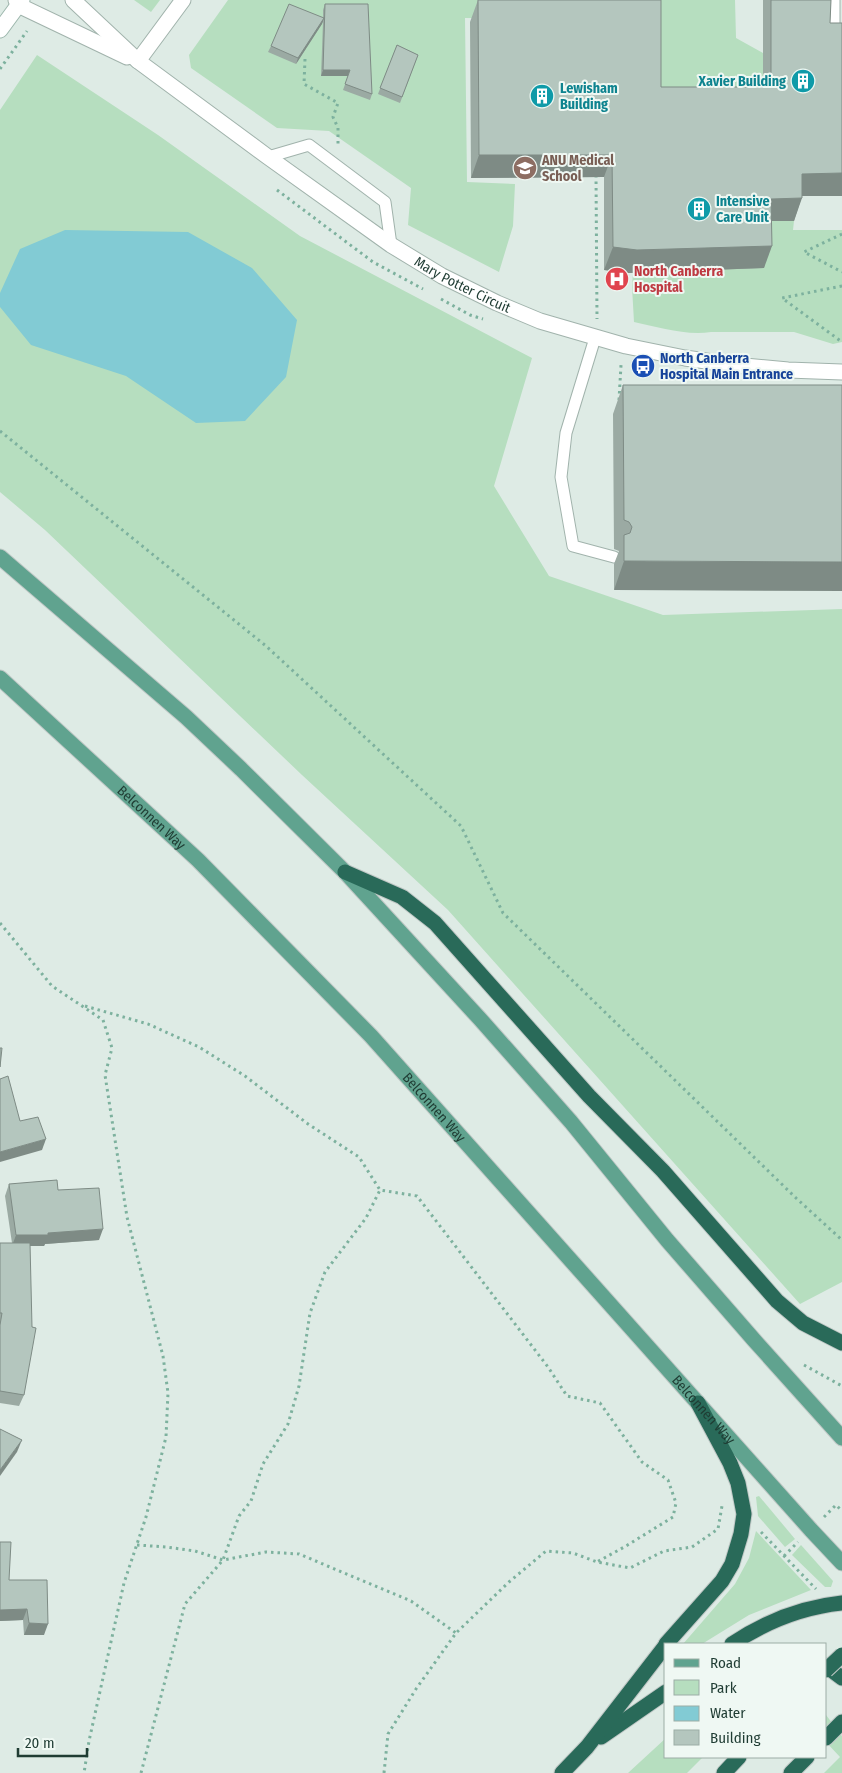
<svg xmlns="http://www.w3.org/2000/svg" width="842" height="1773" font-family="'Fira Sans Condensed',sans-serif">
  <rect width="100%" height="100%" fill="#deebe5"/>
  <g fill="#b6debf">
    <path d="M134,0H160L151,12Z"/>
    <path d="M228,0H571L572,19L465,18L467,182L515,184L513,226L499,272L408,225L411,188L329,131L277,128L191,68L189,55Z"/>
    <path d="M653,0H735L736,38L763,53V109L613,110Z"/>
    <path d="M37,55L158,135L300,236L532,358L494,486L549,576L663,615L842,609V1282L800,1304L448,910L302,775L45,530L0,492V110Z"/>
    <path d="M763,221H794L793,230H842V342L833,344L794,332H711C686,336 658,327 634,322L632,287L633,272Z"/>
    <path d="M759,1496L795,1539L785,1547L758,1516L756,1497Z"/>
    <path d="M756,1531L811,1590L749,1615L702,1644H683L735,1584L749,1558Z"/>
    <path d="M801,1545L833,1581L831,1587H825L792,1555Z"/>
    <path d="M826,1715L842,1736V1773H824L840,1757L826,1742Z"/>
    <path d="M666,1738V1757H703L687,1773H628Z"/>
  </g>
  <path fill="#82cbd4" d="M65,230L188,232L252,268L297,320L286,377L245,421L196,423L126,376L31,345L0,307V293L20,249Z"/>
  <g fill="none" stroke-linecap="round" stroke-linejoin="round">
    <g stroke="#a1b3ac" stroke-width="13">
      <g id="service">
        <path d="M834,0V31"/>
        <path d="M268,157L309,145L385,202L391,245"/>
        <path d="M595,338L566,433L561,477L573,546L614,557"/>
      </g>
    </g>
    <g stroke="#a1b3ac" stroke-width="17">
      <g id="minor">
        <path d="M16,0L18,5L127,57"/>
        <path id="s1" d="M73,0L138,61L268,157L391,245L442,276L497,303L540,321L626,346L685,358L734,365L788,370L842,372"/>
        <path d="M138,61L183,0"/>
      </g>
    </g>
    <g stroke="#9db7ad" stroke-width="17">
      <path id="secondary" d="M0,30L22,0"/>
    </g>
    <g stroke="#c0c8c6" stroke-width="17">
      <g id="primary">
        <path d="M0,557L186,717L241,769L345,872L480,1019L571,1122L667,1240L754,1340L842,1438"/>
        <path id="s2" d="M0,678L198,860L371,1036L811,1530L842,1563"/>
      </g>
    </g>
    <g stroke="#c0c8c6" stroke-width="17">
      <g id="motorway">
        <path d="M345,872L402,897L435,923L589,1096L663,1171L777,1301L803,1323L842,1343"/>
        <path d="M666,1644L722,1581L732,1564L741,1534L744,1514L738,1483L730,1463L698,1403"/>
        <path d="M732,1644C765,1622 803,1607 842,1603"/>
        <path d="M826,1666L842,1678"/>
        <path d="M601,1737L666,1692"/>
        <path d="M826,1738L842,1722"/>
        <path d="M562,1773L587,1747L666,1645"/>
        <path d="M724,1773L739,1757"/>
        <path d="M791,1773L807,1757"/>
      </g>
    </g>
    <g stroke="#7db19e" stroke-width="3" stroke-dasharray="2.5 4" stroke-linecap="butt">
      <path d="M305,59L304,84L338,103L333,117L338,128V146"/>
      <path d="M0,69L27,31"/>
      <path d="M596,175L597,319"/>
      <path d="M277,190L373,262L423,289"/>
      <path d="M842,234L804,252L842,272"/>
      <path d="M842,286L782,298L842,342"/>
      <path d="M441,299L470,315L483,319"/>
      <path d="M619,400L621,365"/>
      <path d="M0,431L266,646L461,826L503,913L796,1198L842,1240"/>
      <path d="M0,923L52,986L103,1020L112,1048L105,1075L127,1217L163,1356L168,1393L166,1437L146,1517L124,1583L89,1741L84,1773"/>
      <path d="M85,1006L148,1024L199,1047L245,1076L308,1124L359,1157L380,1190L417,1196L548,1367L567,1396L600,1403L642,1462L668,1480L676,1503L673,1517L626,1546L597,1562"/>
      <path d="M804,1365L842,1386"/>
      <path d="M824,1517L836,1505L842,1511"/>
      <path d="M761,1532L816,1589"/>
      <path d="M137,1545L166,1547L195,1551L223,1560L266,1552L299,1554L411,1601L456,1633"/>
      <path d="M784,1556L798,1542"/>
      <path d="M141,1773L185,1604L223,1560L239,1516L251,1501L263,1464L288,1424L299,1386L310,1313L325,1272L366,1218L380,1190"/>
      <path d="M384,1773L388,1734L416,1689L456,1633L509,1582L546,1551L573,1553L597,1562L630,1568L664,1551L692,1547L718,1529L722,1506"/>
    </g>
    <use href="#service" stroke="#fff" stroke-width="11"/>
    <use href="#minor" stroke="#fff" stroke-width="15"/>
    <use href="#secondary" stroke="#fff" stroke-width="15"/>
    <use href="#primary" stroke="#60a38f" stroke-width="15"/>
    <use href="#motorway" stroke="#296a59" stroke-width="15"/>
    <g stroke="#c0c8c6" stroke-width="17" stroke-linecap="butt">
      <path id="motorway-bridge" d="M826,1670L842,1655"/>
    </g>
    <use href="#motorway-bridge" stroke="#296a59" stroke-width="15"/>
  </g>
  <g fill="#9baaa3">
    <path d="M478,0L661,87H763V0H831L830,23L842,196H802L794,221H772L764,268L629,273L604,270V177L471,178L470,22Z"/>
    <path d="M325,4L372,94L370,100L343,90L348,76H321L323,22L296,64L268,52L271,46L323,18V10Z"/>
    <path d="M397,45L418,55L400,103L378,94Z"/>
    <path d="M623,385H842L614,590V564L619,551L614,549L613,414Z"/>
    <path d="M9,1184L58,1190L99,1240L45,1244L44,1246H30L24,1395L19,1406L0,1403V1243H12L5,1196Z"/>
    <path d="M0,1542L9,1580L44,1635H24L23,1620L0,1621Z"/>
  </g>
  <g fill="#7e8b85">
    <path d="M324,18L322,24L296,64L298,58Z"/>
    <path d="M323,70H350L348,76H321Z"/>
    <path d="M479,155H612L604,177L471,178Z"/>
    <path d="M842,173V196H794L802,174Z"/>
    <path d="M802,198L794,221H763L771,199Z"/>
    <path d="M772,246L764,268L629,273L604,270L613,247Z"/>
    <path d="M624,561L842,562V591L614,590Z"/>
    <path d="M46,1139L42,1150L0,1162V1152Z"/>
    <path d="M103,1229L99,1240L45,1244L44,1246H12L16,1235L48,1233Z"/>
    <path d="M22,1440L17,1452L0,1476V1470Z"/>
    <path d="M27,1609L23,1620L0,1621V1610Z"/>
    <path d="M29,1623L48,1624L44,1635H24Z"/>
  </g>
  <g fill="#b4c6be" stroke="#7e8b85">
    <path d="M478,0H661V87H771V0H831L830,23H842V173L802,174V198L771,199L772,246L637,250L613,247L612,155H479Z"/>
    <path d="M289,4L324,18L298,58L271,46Z"/>
    <path d="M325,4H368L372,94L345,84L350,70H323Z"/>
    <path d="M397,45L418,55L402,97L380,88Z"/>
    <path d="M623,385H842V562L624,561V535L630,533L632,527L629,522L624,520Z"/>
    <path d="M0,1048H2L0,1067Z"/>
    <path d="M8,1076L20,1121L38,1117L46,1139L0,1152V1079Z"/>
    <path d="M57,1180L58,1190L99,1188L103,1229L48,1233V1235H16L9,1184Z"/>
    <path d="M0,1243H30L32,1327L36,1328L24,1395L0,1391V1325L2,1313H0Z"/>
    <path d="M0,1429L22,1440L0,1470Z"/>
    <path d="M0,1542H11L9,1580H47L48,1624L29,1623L27,1609L0,1610Z"/>
  </g>
  <defs>
    <g id="building-disc" transform="scale(1.25)"><circle r="9.5" fill="#0f9aa8" stroke="#eff8f3"/><path d="M-4-6H4V6H1V3H-1V6H-4ZM-2.5-4.3h1.7v1.8h-1.7ZM.8-4.3h1.7v1.8H.8ZM-2.5-1h1.7V.8h-1.7ZM.8-1h1.7V.8H.8Z" fill="#fff"/></g>
    <g id="university-disc" transform="scale(1.25)"><circle r="9.5" fill="#8d6e63" stroke="#eff8f3"/><path d="M0-5L7-2L0 1L-7-2ZM-4 1L0 2.5L4 1V4Q0 6-4 4Z" fill="#fff"/></g>
    <g id="hospital-disc" transform="scale(1.25)"><circle r="9.5" fill="#e0444e" stroke="#eff8f3"/><path d="M-5-5h3v3.5h4V-5h3V5h-3V1.5h-4V5h-3Z" fill="#fff"/></g>
    <g id="bus-disc" transform="scale(1.25)"><circle r="9.5" fill="#1a4fb4" stroke="#eff8f3"/><path d="M-5-6H5V4H4V6H2V4H-2V6H-4V4H-5ZM-3.5-4V0h7V-4ZM-3.5 1.2v1.5H-2V1.2ZM2 1.2v1.5H3.5V1.2Z" fill="#fff"/></g>
  </defs>
  <g fill-rule="evenodd">
    <use href="#building-disc" x="803" y="81"/>
    <use href="#building-disc" x="542" y="96"/>
    <use href="#university-disc" x="525" y="168"/>
    <use href="#building-disc" x="699" y="209"/>
    <use href="#hospital-disc" x="617" y="279"/>
    <use href="#bus-disc" x="643" y="366"/>
  </g>
  <g text-anchor="middle" dominant-baseline="central" stroke-width="4" stroke-linejoin="round" paint-order="stroke">
    <g font-size="14" font-weight="bold" fill="#0d838f" stroke="#eff8f3" text-anchor="start">
      <text x="786" y="81" text-anchor="end">Xavier Building</text>
      <text x="560" y="88">Lewisham<tspan x="560" dy="16">Building</tspan></text>
      <text x="716" y="201">Intensive<tspan x="716" dy="16">Care Unit</tspan></text>
    </g>
    <g font-size="14" font-weight="bold" fill="#785e54" stroke="#eff8f3" text-anchor="start">
      <text x="542" y="160">ANU Medical<tspan x="542" dy="16">School</tspan></text>
    </g>
    <g font-size="14" font-weight="bold" fill="#be3a42" stroke="#eff8f3" text-anchor="start">
      <text x="634" y="271">North Canberra<tspan x="634" dy="16">Hospital</tspan></text>
    </g>
    <g font-size="14" fill="#1f3c33" stroke="#eff8f3">
      <text stroke="none"><textPath href="#s1" startOffset="484">Mary Potter Circuit</textPath></text>
      <text stroke="none"><textPath href="#s2" startOffset="206">Belconnen Way</textPath></text>
      <text stroke="none"><textPath href="#s2" startOffset="611">Belconnen Way</textPath></text>
      <text stroke="none"><textPath href="#s2" startOffset="1016">Belconnen Way</textPath></text>
    </g>
    <g font-size="14" font-weight="bold" fill="#164399" stroke="#eff8f3" text-anchor="start">
      <text x="660" y="358">North Canberra<tspan x="660" dy="16">Hospital Main Entrance</tspan></text>
    </g>
  </g>
  <rect x="664" y="1643" width="162" height="115" fill="#eff8f3" stroke="#9cada6"/>
  <rect x="674" y="1659" width="25" height="8" fill="#60a38f" stroke="#9cada6"/>
  <text x="710" y="1668" font-size="15" fill="#1f3c33">Road</text>
  <rect x="674" y="1680" width="25" height="15" fill="#b6debf" stroke="#9cada6"/>
  <text x="710" y="1693" font-size="15" fill="#1f3c33">Park</text>
  <rect x="674" y="1706" width="25" height="15" fill="#82cbd4" stroke="#9cada6"/>
  <text x="710" y="1718" font-size="15" fill="#1f3c33">Water</text>
  <rect x="674" y="1730" width="25" height="15" fill="#b4c6be" stroke="#9cada6"/>
  <text x="710" y="1743" font-size="15" fill="#1f3c33">Building</text>
  <path d="M18 1748v8h69v-8" fill="none" stroke="#1f3c33" stroke-width="2.5"/>
  <text x="25" y="1748" font-size="15" fill="#1f3c33" stroke="#eff8f3" stroke-width="4" paint-order="stroke">20 m</text>
</svg>
